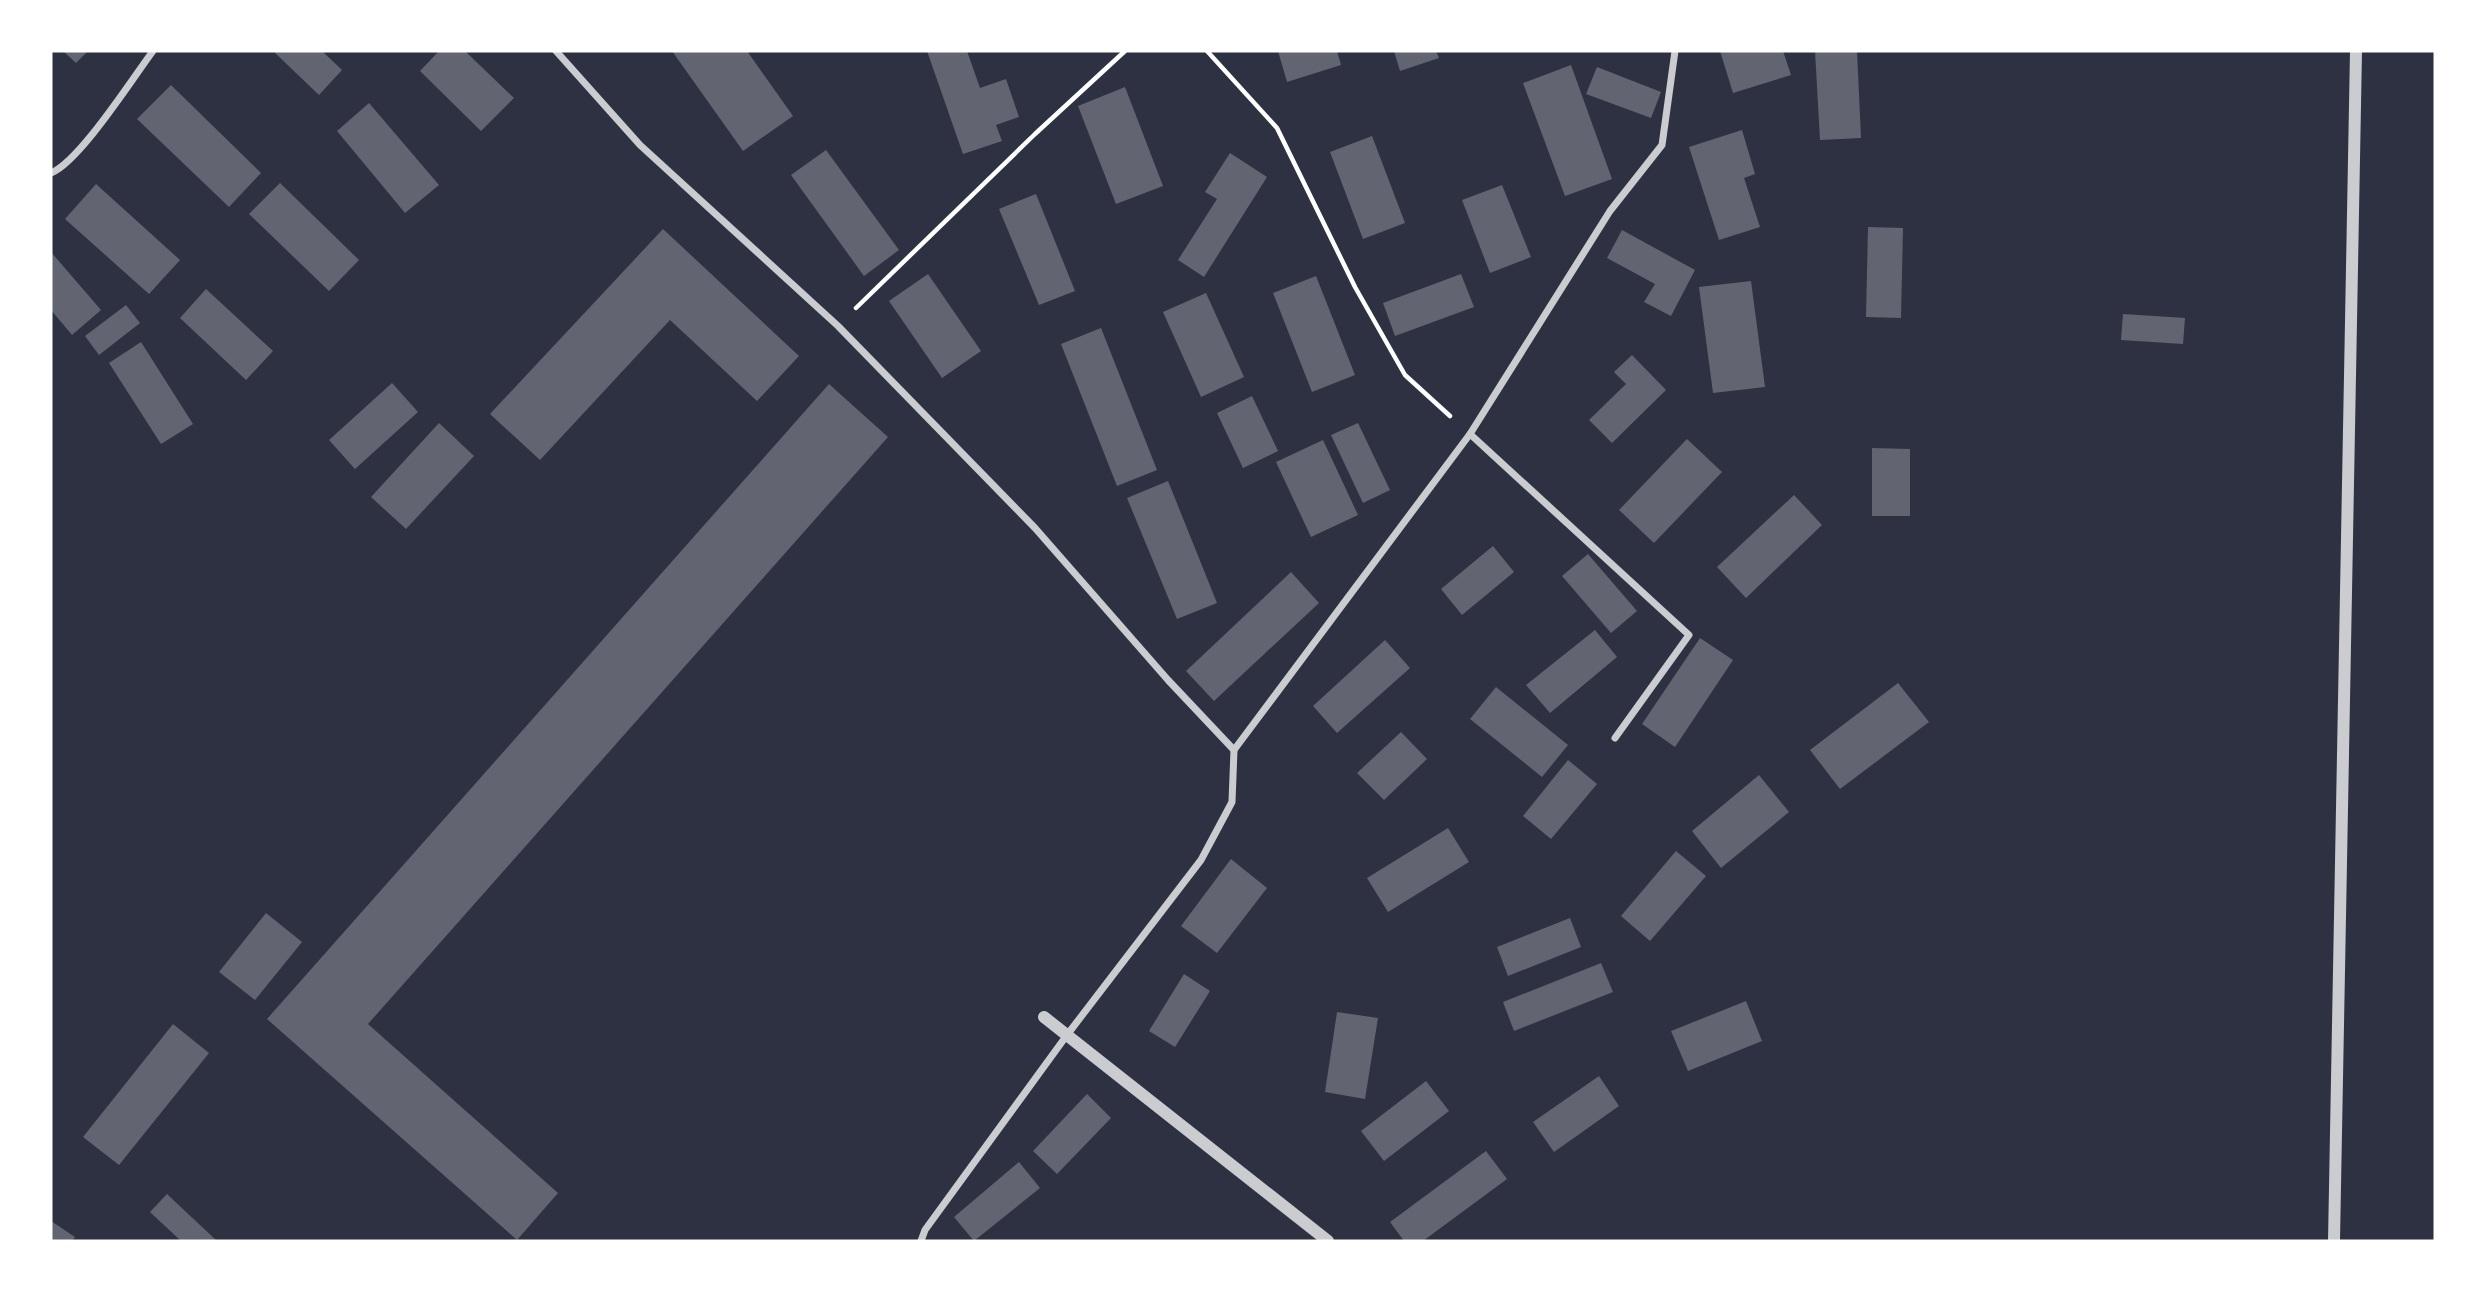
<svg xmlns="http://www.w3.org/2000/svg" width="2486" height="1292" font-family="Manrope,sans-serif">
  <rect width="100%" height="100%" fill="#2d3142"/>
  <g fill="#626471">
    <path d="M63,51H88L76,63Z"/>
    <path d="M273,51H322L342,70L319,95Z"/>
    <path d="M439,51H465L514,98L481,131L420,71Z"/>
    <path d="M672,51H747L793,116L743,151Z"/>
    <path d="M927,51H967L980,88L1006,79L1019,117L996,125L1002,141L963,154Z"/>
    <path d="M1278,51H1337L1341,65L1287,82Z"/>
    <path d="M1394,51H1436L1439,58L1400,71Z"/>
    <path d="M1720,51H1783L1791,75L1733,93Z"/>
    <path d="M1815,51H1857L1861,138L1820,140Z"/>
    <path d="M1571,65L1612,179L1565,196L1523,83Z"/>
    <path d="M1597,67L1661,92L1651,118L1586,94Z"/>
    <path d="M171,85L261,173L229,207L137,119Z"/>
    <path d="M1125,87L1163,186L1116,204L1078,106Z"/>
    <path d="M369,103L439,185L405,213L337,131Z"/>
    <path d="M1742,130L1755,174L1744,178L1760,227L1719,240L1689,147Z"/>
    <path d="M1372,136L1405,223L1363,239L1330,152Z"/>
    <path d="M826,150L899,250L864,276L791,175Z"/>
    <path d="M1230,153L1267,177L1204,277L1178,260L1217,199L1205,192Z"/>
    <path d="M280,183L359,260L329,291L249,214Z"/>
    <path d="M96,184L180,260L149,294L65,219Z"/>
    <path d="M1502,185L1531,257L1490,273L1462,200Z"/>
    <path d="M1036,194L1075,291L1039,305L999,209Z"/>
    <path d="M1868,227L1903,228L1901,318L1866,317Z"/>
    <path d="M663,229L799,356L757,401L670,320L540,460L490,414Z"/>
    <path d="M1622,230L1695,270L1671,316L1644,302L1655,284L1607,258Z"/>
    <path d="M51,252L101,310L72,335L51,310Z"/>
    <path d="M928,274L981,351L942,378L889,301Z"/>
    <path d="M1461,274L1474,307L1395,336L1383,303Z"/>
    <path d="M1316,276L1355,375L1312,392L1273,293Z"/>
    <path d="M1751,281L1765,387L1713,393L1699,287Z"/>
    <path d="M206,289L273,351L246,380L180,318Z"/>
    <path d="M1206,293L1244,377L1201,397L1163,312Z"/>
    <path d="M126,305L140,323L99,355L85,336Z"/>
    <path d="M2123,314L2185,318L2183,344L2121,340Z"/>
    <path d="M1101,328L1157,470L1117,486L1061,344Z"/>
    <path d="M141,342L193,424L161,444L109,363Z"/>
    <path d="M1632,355L1666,390L1612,443L1589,420L1626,384L1614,372Z"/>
    <path d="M392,383L418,412L355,469L329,440Z"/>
    <path d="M829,384L888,437L368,1024L558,1193L517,1240L267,1019Z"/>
    <path d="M1252,396L1278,451L1243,468L1217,413Z"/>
    <path d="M439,423L474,456L406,529L371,497Z"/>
    <path d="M1358,423L1390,490L1363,503L1331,435Z"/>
    <path d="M1687,439L1722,472L1654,543L1619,510Z"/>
    <path d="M1323,440L1358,515L1311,537L1276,462Z"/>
    <path d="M1872,448L1910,449V516H1872Z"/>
    <path d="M1168,481L1217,603L1177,619L1127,498Z"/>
    <path d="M1794,495L1822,525L1746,598L1717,567Z"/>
    <path d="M1493,546L1514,572L1462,615L1441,589Z"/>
    <path d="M1588,554L1637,611L1611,633L1562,576Z"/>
    <path d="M1291,572L1319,603L1214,701L1186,671Z"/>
    <path d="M1595,630L1617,657L1550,713L1526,685Z"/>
    <path d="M1700,638L1733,660L1675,747L1642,724Z"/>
    <path d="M1385,640L1410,668L1337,733L1313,706Z"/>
    <path d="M1898,683L1929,722L1840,789L1810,750Z"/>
    <path d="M1496,687L1568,745L1542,777L1470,719Z"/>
    <path d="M1401,732L1427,759L1384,800L1357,773Z"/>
    <path d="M1568,760L1597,784L1551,839L1523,816Z"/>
    <path d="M1759,775L1789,812L1721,868L1692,831Z"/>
    <path d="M1448,828L1469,862L1388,912L1367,878Z"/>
    <path d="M1676,851L1706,876L1650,941L1621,916Z"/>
    <path d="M1231,859L1267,888L1217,953L1181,926Z"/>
    <path d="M266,913L302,942L255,1000L219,972Z"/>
    <path d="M1570,918L1581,947L1508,976L1497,947Z"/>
    <path d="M1601,963L1613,992L1514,1031L1503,1002Z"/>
    <path d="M1184,974L1210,991L1175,1047L1149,1031Z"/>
    <path d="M1746,1001L1762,1041L1688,1071L1671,1031Z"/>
    <path d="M1337,1012L1378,1018L1365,1099L1325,1092Z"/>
    <path d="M173,1024L209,1053L119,1165L83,1137Z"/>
    <path d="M1599,1076L1619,1106L1554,1152L1533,1122Z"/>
    <path d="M1426,1081L1449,1111L1384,1161L1361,1131Z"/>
    <path d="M1087,1094L1111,1118L1057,1174L1033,1151Z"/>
    <path d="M1486,1151L1507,1179L1423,1241H1404L1390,1222Z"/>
    <path d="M1019,1162L1040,1188L974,1241L954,1217Z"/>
    <path d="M167,1194L217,1241H181L150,1212Z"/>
    <path d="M51,1221L75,1237L72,1241H51Z"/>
  </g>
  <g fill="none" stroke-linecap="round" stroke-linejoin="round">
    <g stroke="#fff" stroke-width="4.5">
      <path d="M1207,51L1277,128L1355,287L1405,375L1450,416"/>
      <path d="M856,308L1035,134L1125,51"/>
    </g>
    <g stroke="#caccd0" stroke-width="7">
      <path d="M556,51L640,145L838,326L1035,528L1168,680L1234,750L1232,802L1201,860L1067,1035L925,1230L921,1241"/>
      <path d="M51,173C80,161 132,79 153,51"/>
      <path d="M1470,434L1689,635L1615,738"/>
      <path d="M1234,750L1470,434L1610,211L1662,145L1675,51"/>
    </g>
    <g stroke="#caccd0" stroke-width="12">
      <path d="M1044,1017L1328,1241"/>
      <path d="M2334,1241L2356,51"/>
    </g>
  </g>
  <rect width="2486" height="1292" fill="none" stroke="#ffffff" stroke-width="105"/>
</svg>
